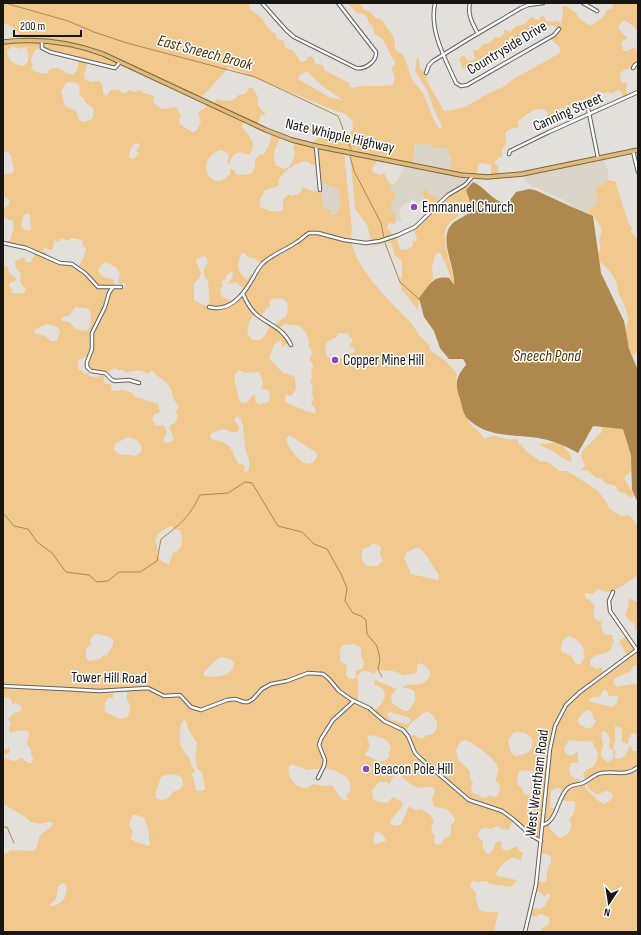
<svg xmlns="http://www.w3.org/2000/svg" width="641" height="935" font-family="'Sofia Sans Condensed',sans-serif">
  <rect width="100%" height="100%" fill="#e3e0dc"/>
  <g fill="#dbd4c9">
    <path d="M416,143L429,144L435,147L447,148L452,159L450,172L472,175L469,183L441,202L434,196L423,194L424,197L421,202L417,203L414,199H412L410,202L403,205L400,209L399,213L402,221H396V219L390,209L397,192H390L389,188L397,181L401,173L404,171V163L412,158Z"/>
    <path d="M604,157L606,167L608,169V180L604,184L600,185L596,194L597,203L595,206L591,207L588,213L579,211L562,199L537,188L531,186L524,179V173Z"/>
    <path d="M319,184H325L340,190L339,199L341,207L336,214H330L323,208V203L320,196Z"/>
  </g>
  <g fill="#f1c98e" fill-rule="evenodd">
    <path d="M3,3H250L249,5L250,9L263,19L264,23L272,32L275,33L277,39L284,41L285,48L293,50L301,62L307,60V58L311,56L314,59L315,64L323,65L324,70L349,83L350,87L353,88C366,83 378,88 392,85C397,78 394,75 391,68L395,65V61C387,54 387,37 375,35L372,25L369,24L367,17L361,13L358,14L350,6V3L360,4L364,10L371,12L375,18L382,20C388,32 396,33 395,49L398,52L402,53C407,62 408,68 411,77C413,84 421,88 424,95C428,104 433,124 441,129L442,127L433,107L428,92L415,71L417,57L419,59L420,69L426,72L427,81L444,111L453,110L465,107L489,93L503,87L515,78L560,53C562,45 553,43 549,37L554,34L558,28C549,21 542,29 535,34L532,31H528L524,34V38L520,36L518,37L515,47L506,46L504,49L503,52H497L492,58L482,60L479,65L470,71L464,68L461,69L462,66L459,59L462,56H465L468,61L474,60L475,58L473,52V50H478L483,44L490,43L495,37L499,38L504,34V29L510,32L517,26L525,24L531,17L538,20L543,15L546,21L552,22L556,21L561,23L563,14L562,6H566L578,14L577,16C581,20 586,23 591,26L604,16L607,10L612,9L613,6L612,3H636L638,6V32L633,26L624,20L618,26L622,33L628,38L621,42L623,51H627L635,47L638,56V63L621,72L620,79L622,83H627L626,91L629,97L624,99L622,93L619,90L611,94L608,92L601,94V99L598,100L593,96L588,98L587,103L583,101L579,105L575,102L572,103L571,106L573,110L567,113L565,109L562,107L559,110L557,109L555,111V118L550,120L546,110C532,107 529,114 518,121L519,127L510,129L505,133L506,145L502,150V156L495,161V164L498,166L499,176L491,175V165L482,163L478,165L477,175L450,172L452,159L450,157L447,148H434L429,144C424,145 418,142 415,144L412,165L377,158L376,164L372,167L373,172L380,175L384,173L389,183L393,185L390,187V192L397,191L390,209C395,213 397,218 395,224L389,223L387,228L391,232L393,237L396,236L400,249L407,250L413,246L412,242L416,241L417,238L413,229L422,222L427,214L424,210L421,202L424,197L423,193L427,187L428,194L436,197L441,202L448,195L469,182L470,185L466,190L473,203V211L460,212C457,219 451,220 447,226C440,236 452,271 456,282L454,285L452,284C450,274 446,263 440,253H436L432,266L433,279L419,298L418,310L402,290L399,282L402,276V261C393,255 394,255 392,244L389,242L374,246L372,243L367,225L355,209L350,153L344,152L352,230C345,260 391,302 410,322C414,326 416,330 419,335C422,339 426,341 429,345L430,350L447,362L457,374C455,383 457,388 460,396C464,407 465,417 472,426C474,429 477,429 479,432C482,435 482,437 485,439C493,433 499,438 508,439C511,440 515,439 518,439V443L521,444L526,451L540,461L548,462L559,471H566L574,475L597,490L605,500L609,508L621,516L629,515L635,522L638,528V576C628,580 619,591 608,592C604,592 601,590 598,589L596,590L594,594L585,593V597L587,599H589L595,606L593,611L594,618L598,621H602C600,629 602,636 612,635L614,643L612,645L611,650C604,655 596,653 590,660V665L597,669L601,667L604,673L628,657L619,642L624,637L626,636L638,650V665L633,666L631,671L615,678L613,683L617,687L638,683V735L633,733C629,735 629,739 628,744L622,742V731L620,727L615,726V742L613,748L616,752L614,757L618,759L625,756L630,745L633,751H638V932H542V928L549,924V917L540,914L536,917L530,915L532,908L540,909L545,906L547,901L550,898V894H547L545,897L540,892L535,891L537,881L546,882L548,867C552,864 551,861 551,857L547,854H540L541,841L514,820L510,826L509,830L505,829H502L497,826L491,829L485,828L481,829L477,835L483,842V848L487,854L491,853L497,841L502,842L501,847L504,850H509L516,846L520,852H523L521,860C519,860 516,858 514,858C507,858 498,868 496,874L497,876L517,880L511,887L490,884L486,881H480L478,883L475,881H472L470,886L476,893V900L479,910L486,912H498L494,932H3V855L11,850L32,851L36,849L40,835L51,827L53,823L50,822L40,824L31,822L24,816L3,804V749H7L9,748L10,751L8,754H3L4,758L14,761L22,758L28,763H32L33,758L31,754V749L27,745L29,732C19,728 16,734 9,731V727L10,726L11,723L8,719L14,713L21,711V706L15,703L12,705L11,699L5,697L3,699V265L8,267L9,273L16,278L15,281L11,282L9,286L10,288L14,289L11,291V292C15,294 24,295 26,290L20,282L21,274C18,270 13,266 16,260H19L21,258H25V261L30,263L36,253L28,250L3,244V240L5,242L10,240L14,227L12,220H7L6,218L3,217V210L10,203L8,199L3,196V175L12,173L14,171L11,156L8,152H3V40L20,38C18,30 11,25 3,23ZM12,46L20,49L24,47L27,48C28,55 31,59 24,66C15,65 7,61 7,51ZM42,48L46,52L78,60V68L74,74C66,75 64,69 57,68C55,68 52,69 50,69L47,73C42,74 38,73 33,70L31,59L35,50ZM118,60L199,99L200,95L203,96L229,67L333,110L346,114L353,122L352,131L345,135L328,133L314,141L313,145L296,141L293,148L295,154L293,160L289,167L284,169L275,165L274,152L281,136L273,133L268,147L264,154L259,155L255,160V167L251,174L237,175L234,170L230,169V174C210,196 193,158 221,150L226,152L229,155L227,162L229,164C233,152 238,150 249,155C258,143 250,137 242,127L245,120L257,126L261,115H266L257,104L258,97L252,87L249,88L245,94L238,95C233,103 225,101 217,99L212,105L207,103L205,108L198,113L201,122L196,131L192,132L180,124L179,119L181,115L176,107L161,109L153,102L154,96L144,93L139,90L134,92L129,90L126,93L120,92L119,90H111L106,96L103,93C103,87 104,85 99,81L91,82L85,79L84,74L88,63L112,67L116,65ZM306,72H308C318,84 331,92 343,100L331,98L298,79L300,75ZM71,82L76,83L79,85L80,89L79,95L84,98L85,102L93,108V117L91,120L83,122L79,119L76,111L65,106L61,91L66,83ZM135,143L140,144L136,151L140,153L133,159L130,158C128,152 131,147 135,143ZM307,161L312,165L317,164L319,184H325L340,190L339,199L341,207L338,210L337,213L333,215L330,214L331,210L323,208C323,203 321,194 320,190L314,192L303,187L299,194L291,196L289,194L283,200V210C275,214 268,210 260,207V200L265,190L279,186L278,181C284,171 295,162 307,161ZM28,213L30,215L31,230C25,231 24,230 21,225L24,215ZM62,238L67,241L72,238L82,240L83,246L86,248C85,255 82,262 78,267L48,258L47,253L43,251L45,247L49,250L53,249L54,240L58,242ZM243,253L246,254L247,257L256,259L262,265L254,275L251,274L247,280C236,269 237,268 241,254ZM204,256L206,257C210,264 206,264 204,269V275L208,281L210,308L194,300V284L199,278L201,274L196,261L197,259ZM105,262L116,267L120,274L118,282L120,284L125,283L126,285L125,288L113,287L114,282L112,279C106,278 101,277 98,271L101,265ZM231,272L233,273L232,278L227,284L236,282L245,290L232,304L229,299C222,298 221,296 220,290L223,284L221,282V281L225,280L226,275ZM277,298L283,299L287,302C290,322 283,314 274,326L270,324L267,332L261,340H253C243,333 248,322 255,314L261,317L267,308L270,307L269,302L272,299ZM75,307L89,309C92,315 91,323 89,329C83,333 73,329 70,322L61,320L64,316H69ZM46,324L58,327L60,333L56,341H51L43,335L34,333V330ZM287,324C290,325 294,325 297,325C305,328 311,340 308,347L311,349L312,354L309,360L313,364V367L311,370L312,377L310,381L313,389L311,394L314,397L311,404L315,408L316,413L306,411L285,402V397L286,395L291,396L296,389L295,378L294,376L283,373L269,358C273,351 272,341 282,341V349L284,345L290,343L279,329L283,325ZM338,333L349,334V337L353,339L349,347L354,348L355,352L349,354L346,352L342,358C329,362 322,355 327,342L337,337ZM90,354L88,363L91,369L109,371L115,368L118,370H122L127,373C134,369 142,370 148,374L151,371H153L156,375L167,383L172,391L173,398L179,407L176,411L178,416L175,423L169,426L174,440L168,443H165L163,440L167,432L163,425L156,426L152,419L154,415L160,412L158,404L133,396V393L123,390L111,391L112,387L110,384H105L103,373H101L98,377H91L87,373L84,375L83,371L79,370L78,361C82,357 86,358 90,354ZM239,370L245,373L258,372L260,374L263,383L261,389H265L269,391L270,400L267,403L259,404L256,402L255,395L252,396L248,402L242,403L239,400C238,397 238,394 237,390C236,382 231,376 239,370ZM237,416L240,418L243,426L245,448L249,460V469L246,473L244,471L245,467L244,465L238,463L230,447L223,442L211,439L210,436L212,433L224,429L231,432H237L239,429V426L234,420ZM289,435L317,453C317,464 308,467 300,460C294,455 288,446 286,439ZM128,437C137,440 142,441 141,452L136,456C128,453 121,458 114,450L115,444ZM170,526L181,531L182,544L178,551L173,553L169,564C162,563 160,560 157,554L158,550L155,539L159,533ZM372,544H376L381,547L380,555L383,561L377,566H367C361,562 361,555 363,549L369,547ZM415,548H419C428,554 432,567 439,575L438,580L411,574L404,558L406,553ZM97,634C103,635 108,636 113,639V645L107,655L102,656L100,659L89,661L86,658V650L88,646H91C90,639 91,636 97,634ZM570,636C573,638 582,643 583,647C584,650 583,653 585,657L580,664H576L571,656L561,651C560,644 563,637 570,636ZM354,644L361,648V657C365,661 364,664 362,669L356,671V678L349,679L346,674L347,665L341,662C340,655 338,651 343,645ZM222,657L230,659L234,662C234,677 215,678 204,676V672C210,666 214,660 222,657ZM420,663L427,667L431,674C425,688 416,683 405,685L402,688L411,689L415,692V701L408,711H404L392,703L391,696L395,691L397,690C391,685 383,685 376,680L374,682L375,685C378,686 381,687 383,690C389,697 379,708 373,711C348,697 363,699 357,678L359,674L363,671L370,672L374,674L377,670L393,671L404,675L414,674L417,672V665ZM604,690L607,691L609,696H617L618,697L617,703L612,707L588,701L593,697H600L602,692ZM113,691H127V700C131,705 131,712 127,717L120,719L105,712C104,706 104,703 108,698H113ZM587,710L592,712L593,718L596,721L592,727L589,729L580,725L577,721L582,714ZM391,712C398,716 406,714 411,720L408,724H406L391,720L387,715L388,713ZM428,712C439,717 442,735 426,735L424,738H419L414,735L409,737L405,732L411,723L420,716L423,713ZM185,720L187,723L188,729L197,743C196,755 194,759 198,770L202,772L205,789L201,791H197C194,786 194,779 192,774L195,771C191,766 191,762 188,756C186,753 183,751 182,748C179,742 179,728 182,722ZM603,731L608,734L610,740L609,748L613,750V758L610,761L607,762L601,756C600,751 603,749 603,745C603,740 600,736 603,731ZM516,732L525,733L532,738C535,750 527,754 516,756L511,753L508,740L513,733ZM371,735C381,738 389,737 391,750L389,752V757C380,766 376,758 366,756L365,754L370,747L367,736ZM465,740C474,743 494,758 498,767C499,772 497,776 495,780C501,785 502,789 497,796L493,797L489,795L487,798H483L472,792L471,788L473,783L470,778V771L458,760L456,750L461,741ZM569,740L585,742L592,741L598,754C596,758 597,761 595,764C592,770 587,766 583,775L586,781L585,782L589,789L597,795L605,791L611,792L613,795L611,800L604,804L600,802L586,789L584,783L581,784L579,779H575L571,776C569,771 568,768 572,763H578V753L577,752L571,756L565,753L564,748ZM291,764L308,770L323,768L334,770L348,778L350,783L351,791L346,795L348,800C339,801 337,791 332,785L325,786L313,784C311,785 308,788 305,788C295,788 283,772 291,764ZM525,770L535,772L539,775L535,794L526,795L523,792L522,788L518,785L517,777L520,771ZM168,774L177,775L182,778L183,785L179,790L172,792C170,799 162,802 156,798C154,792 159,784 161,777ZM398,774C406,779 410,786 420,788C425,788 428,786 433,787L435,791L432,799L434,807L447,809L455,819L454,822L451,824V834L449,837L445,838L441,844L437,845L434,842L435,836C430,832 431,826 434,821L429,814L421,809L415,810L409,806L403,820L401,824L397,826L392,825L390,822C393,815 401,811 403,803L393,797L387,803L376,801L373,799L372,791L379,782H386L390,784L392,778ZM556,788L561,789L563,795L561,799L566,801H574C577,807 574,815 569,819C574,828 570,835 560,838L551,830L548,824L557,809L550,807L551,791ZM133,815H137L144,818L148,828L150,846L136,842L131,839L133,830L130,828C129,823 130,820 133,815ZM375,832L381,833L386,839V841L375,844L373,840ZM62,883L66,885C69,896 61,906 49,906L56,899L58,887Z"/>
    <path d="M608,180L617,182L616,184L629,224L632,227L631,232L638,239V352L635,353L632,360L623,331C634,321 624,305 619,294C617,291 618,288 617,285C614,275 607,266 598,261V253L601,248L599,242L602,230L595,217L588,213L591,207L595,206L597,203L596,187L604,184Z"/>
    <path d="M628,423L633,471L627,474L624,478L634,495L633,497H630L625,493L619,492L616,486L605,483L602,479L595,477L589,471L581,470L585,466L581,456V453L584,449L601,433L603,424Z"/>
    <path d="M556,442L562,444L571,456L572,462C561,459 553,449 541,446L540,443L545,444Z"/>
    <path d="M629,598L634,601H638V632L635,629V624C633,623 626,617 625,615L628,607Z"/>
  </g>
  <path fill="#af884d" d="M473,182C488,189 489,199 507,204L516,192L529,189L535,190L572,207L593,216L601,273L624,321L629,349L638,370V503L632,490L631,455L623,429L593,426L578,453C566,446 552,440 538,438C513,434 487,438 468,419C463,415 462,405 460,399C455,384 455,378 466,365L465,362L463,359H449L440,348L434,331L424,317L419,298C429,286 432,275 449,278L454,285C456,265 436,238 454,222C460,218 467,215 473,210L466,190Z"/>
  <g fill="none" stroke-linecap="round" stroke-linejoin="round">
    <g stroke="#af884d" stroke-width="1">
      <path d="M5,3L68,21L94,32L127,43L255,77L338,116L351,149"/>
      <path d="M350,156L354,171L381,223L384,238"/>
      <path d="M385,243L400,282L420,300"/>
      <path d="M3,513L14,526L28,529L37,542L52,553L66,572L89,575L97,582L108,581L119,572H140L157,561L161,539C180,525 190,516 200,495L228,493L245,482L252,483L278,526L302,532L314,544L327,549L341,574L347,588L345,601L353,613L361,616L366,620L367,634L377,646L380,659L378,669L382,677"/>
      <path d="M3,827H7L14,843"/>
    </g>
    <g stroke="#63605d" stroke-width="4.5">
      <g id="minor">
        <path d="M262,3L286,30L294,37L356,68C365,70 377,61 376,52L338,3"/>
        <path d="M435,3C429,31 445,58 456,83L461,86L467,85L554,35L559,29"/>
        <path d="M470,3C467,15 473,24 478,34"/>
        <path d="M583,3L597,11"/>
        <path d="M42,41V48L50,52L115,68L120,62"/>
        <path d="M633,68L635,65L638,63"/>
        <path d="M426,73L429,65L433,61L467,40L521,8L528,5L543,3"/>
        <path d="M587,103L598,158"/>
        <path d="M316,146L320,190"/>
        <path d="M633,151L638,172"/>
        <path d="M509,154L510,151L549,132L638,92"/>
        <path d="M3,243L26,248L60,263L72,264L85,273L98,287H121"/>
        <path d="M113,287L109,293L105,307L92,333V349L87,362V367L91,371L105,373L112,380L115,381L129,380L139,383"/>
        <path d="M243,294C246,301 251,310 257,315C271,326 283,328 291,345"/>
        <path d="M209,307C227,312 241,298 250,283C255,276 257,269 263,263C273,254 287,249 297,242C302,239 305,235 309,233H318L344,240L366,243L380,241L398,235L415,227L448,195L465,185L473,176"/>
        <path d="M613,592L609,601L610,611L637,650"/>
        <path d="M3,686L65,689L99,691L148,688L164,696L180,695L191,707L201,710L227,700L235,699L244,702H248L253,699L262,689L271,684L287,681L308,673L323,674L329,679L339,691L352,700L369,708L384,721L403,730L408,736L415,753L420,758L469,800L502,811L513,819L532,836L541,841"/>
        <path d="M318,778L324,766L325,760L319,745L321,739L333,720L354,701"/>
        <path d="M542,825C558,822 557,797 568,788C572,784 578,785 583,783C590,780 594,774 602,773C617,771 625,777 638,767"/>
        <path d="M525,932L536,885L550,749L555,726L566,705L580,692L638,649"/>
      </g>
    </g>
    <g stroke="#87652a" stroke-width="5.5">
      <path id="major" d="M3,42C38,38 71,42 103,54L266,130L292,140L316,146L461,175L487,177L522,174L638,150"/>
    </g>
    <use href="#minor" stroke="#fff" stroke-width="2.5"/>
    <use href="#major" stroke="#dbbc86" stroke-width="3.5"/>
  </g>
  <g fill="#8e49bd" stroke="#fff" stroke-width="1.5">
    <circle cx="414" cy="207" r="4"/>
    <circle cx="335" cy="360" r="4"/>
    <circle cx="366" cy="769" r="4"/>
  </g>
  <g text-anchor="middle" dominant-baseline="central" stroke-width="3" stroke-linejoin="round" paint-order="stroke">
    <g font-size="15" fill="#171615" stroke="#fff">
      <text transform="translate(507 48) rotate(-31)">Countryside Drive</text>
      <text transform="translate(568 112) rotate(-24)">Canning Street</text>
      <text transform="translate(340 136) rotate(13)">Nate Whipple Highway</text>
      <text transform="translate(109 678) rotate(1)">Tower Hill Road</text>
      <text transform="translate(537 783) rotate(-83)">West Wrentham Road</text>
    </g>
    <g font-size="15" fill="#171615" stroke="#fff" text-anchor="start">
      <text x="422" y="207">Emmanuel Church</text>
      <text x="343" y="360">Copper Mine Hill</text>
      <text x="374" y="769">Beacon Pole Hill</text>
    </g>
    <g font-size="16" font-style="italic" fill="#4f3401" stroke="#fff">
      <text transform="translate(205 53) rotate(15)">East Sneech Brook</text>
      <text x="547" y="356">Sneech Pond</text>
    </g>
  </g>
  <rect width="641" height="935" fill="none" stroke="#171615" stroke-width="8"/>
  <g transform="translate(609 903) rotate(192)" stroke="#ffffff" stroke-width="3" paint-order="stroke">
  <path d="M0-3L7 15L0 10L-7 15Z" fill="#171615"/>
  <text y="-6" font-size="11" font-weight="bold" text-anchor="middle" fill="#171615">N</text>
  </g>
  <path d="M14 30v6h67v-6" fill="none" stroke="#171615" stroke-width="2"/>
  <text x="20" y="30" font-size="12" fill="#171615" stroke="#ffffff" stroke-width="3" paint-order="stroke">200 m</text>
</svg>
